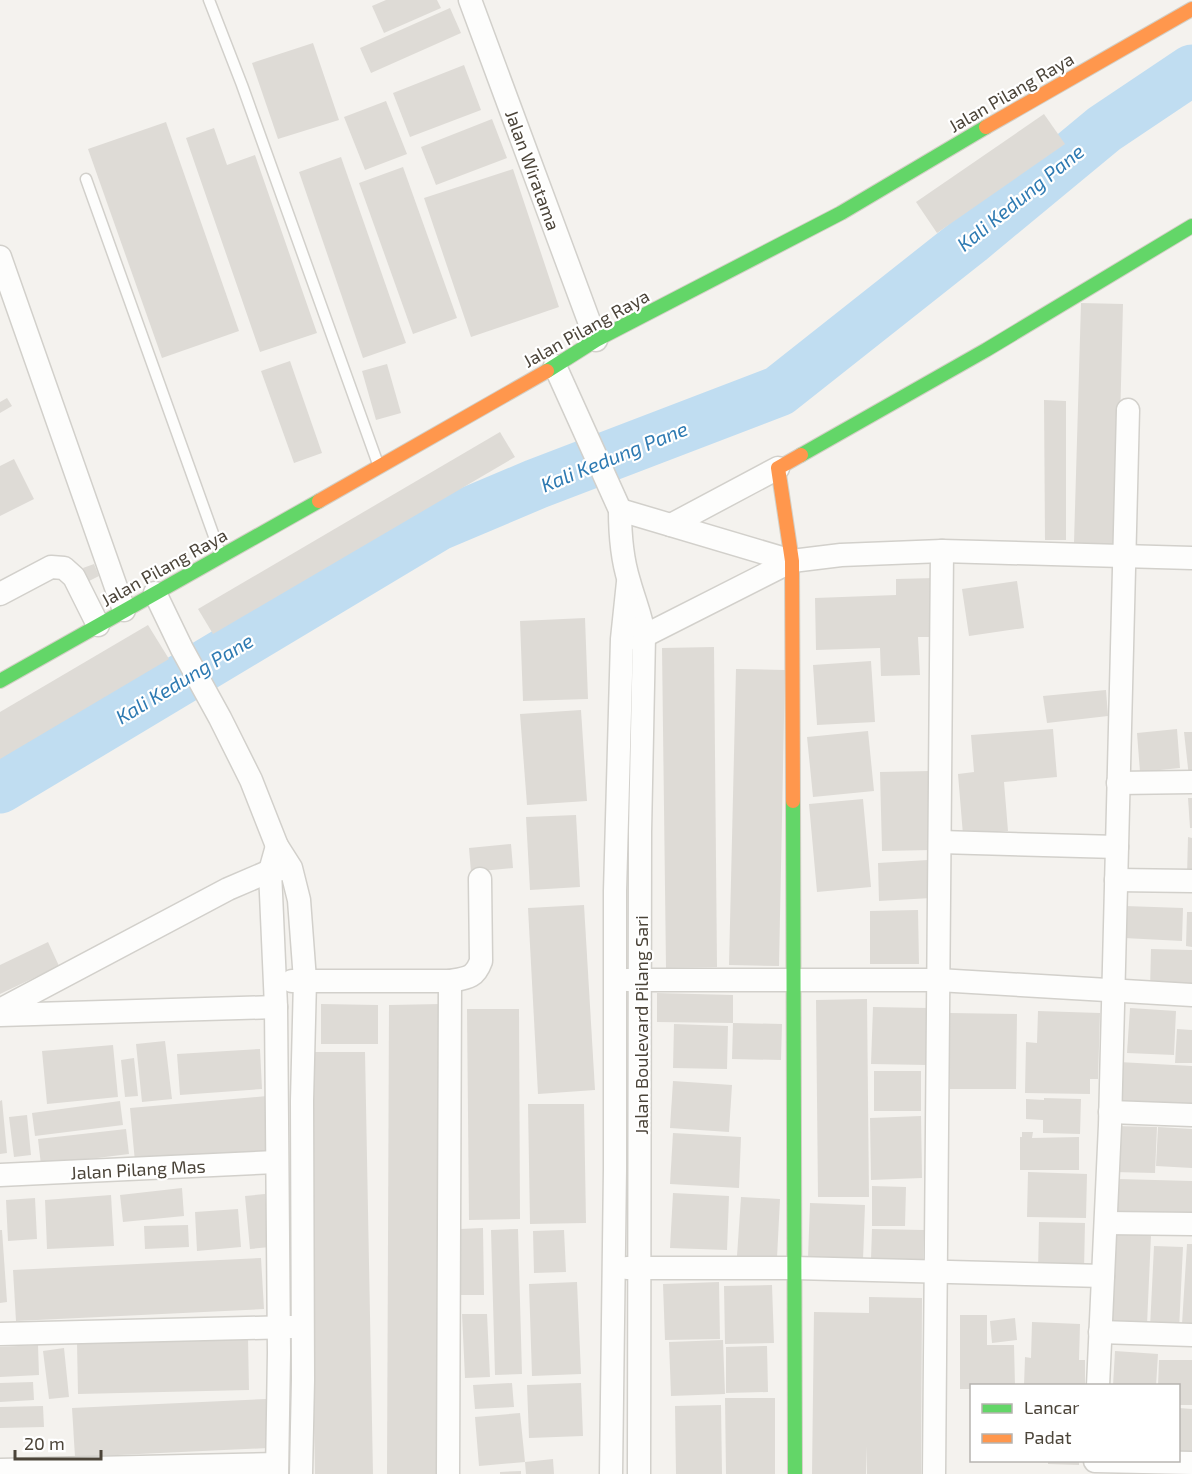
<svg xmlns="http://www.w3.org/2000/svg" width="1192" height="1474" font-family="'Exo 2',sans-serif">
  <rect width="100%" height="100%" fill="#f4f2ee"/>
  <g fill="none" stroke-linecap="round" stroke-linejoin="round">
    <path stroke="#c0ddf1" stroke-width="51" d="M0,788L439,525L536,484L779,391L970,240L1104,129L1192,70"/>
  </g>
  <g fill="#dedbd6">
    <path d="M386,0H437L441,8L384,33L372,6Z"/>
    <path d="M450,8L461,33L371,73L360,48Z"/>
    <path d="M313,43L339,120L278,139L252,63Z"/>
    <path d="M464,65L481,110L410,137L393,93Z"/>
    <path d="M386,101L407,154L365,170L344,117Z"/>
    <path d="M1044,114L1065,144L937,233L916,202Z"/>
    <path d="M492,119L507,158L436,185L421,147Z"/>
    <path d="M166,122L239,331L162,358L88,149Z"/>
    <path d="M214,128L227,165L255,155L317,333L260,352L186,138Z"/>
    <path d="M341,157L406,343L363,358L299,172Z"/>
    <path d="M403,167L457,318L413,334L359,183Z"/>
    <path d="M513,169L559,307L471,337L424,198Z"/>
    <path d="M1081,303L1123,304L1117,545L1074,543Z"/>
    <path d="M290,361L322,453L294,463L261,371Z"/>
    <path d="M387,364L401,413L376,420L362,371Z"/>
    <path d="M7,398L12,406L0,413V402Z"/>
    <path d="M1044,400L1066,401V540H1045Z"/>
    <path d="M500,432L515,457L213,634L198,609Z"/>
    <path d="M14,459L34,499L0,516V466Z"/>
    <path d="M94,564L99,576L89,581L83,568Z"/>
    <path d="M935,578L937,637H918L920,675L881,676L880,648L816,650L815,598L896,595V579Z"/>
    <path d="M1017,581L1024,628L969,636L962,589Z"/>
    <path d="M585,618L588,699L523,701L520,621Z"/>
    <path d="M148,625L169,659L0,759V712Z"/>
    <path d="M714,647L717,967L666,968L662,648Z"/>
    <path d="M871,661L875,722L817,725L813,665Z"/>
    <path d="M736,669L785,670L779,966L729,965Z"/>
    <path d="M1106,690L1108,716L1047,723L1043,696Z"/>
    <path d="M581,710L587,801L527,805L520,714Z"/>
    <path d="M1053,729L1057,777L1004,782L1008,831L963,835L958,774L974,772L971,735Z"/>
    <path d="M1177,729L1180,768L1140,772L1137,733Z"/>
    <path d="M868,731L874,791L813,797L807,737Z"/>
    <path d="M1184,732H1192V777H1189Z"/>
    <path d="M930,771L932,850L882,851L880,772Z"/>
    <path d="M1188,798H1192V828H1190Z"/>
    <path d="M863,799L871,887L817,892L809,804Z"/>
    <path d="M576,815L580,887L530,890L526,817Z"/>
    <path d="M1188,837L1192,838V876H1187Z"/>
    <path d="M511,844L513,868L471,872L469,848Z"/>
    <path d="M928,860L931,898L879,901L878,863Z"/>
    <path d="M584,905L595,1090L538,1094L528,908Z"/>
    <path d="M1125,906L1183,908L1182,941L1124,938Z"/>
    <path d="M918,910L919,964H870V911Z"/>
    <path d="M1187,912H1192V947L1186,946Z"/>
    <path d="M48,942L59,966L0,994V965Z"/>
    <path d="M1151,949L1192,950V991L1150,990Z"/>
    <path d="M657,993L733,995V1023L657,1022Z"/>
    <path d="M867,999L869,1197H818L816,1000Z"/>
    <path d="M321,1004L378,1005V1044H321Z"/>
    <path d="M441,1004L439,1474H387L389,1005Z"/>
    <path d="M873,1007L929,1008L927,1065L871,1064Z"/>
    <path d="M1130,1008L1176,1011L1174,1055L1127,1053Z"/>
    <path d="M467,1009H519L520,1219L469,1220Z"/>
    <path d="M1038,1011L1100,1013L1098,1079H1090V1094L1025,1093L1026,1042L1037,1043Z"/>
    <path d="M950,1013L1017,1014L1016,1089H950Z"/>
    <path d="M733,1023L782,1024L781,1060L732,1059Z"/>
    <path d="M674,1024L728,1026L727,1069L673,1068Z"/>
    <path d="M1177,1029L1192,1030V1063H1175Z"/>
    <path d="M165,1041L172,1099L142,1102L136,1044Z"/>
    <path d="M113,1045L118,1097L47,1104L42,1051Z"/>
    <path d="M260,1049L262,1089L180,1095L177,1054Z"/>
    <path d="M307,1052H365L373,1474H315Z"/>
    <path d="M134,1058L138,1096L125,1097L121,1060Z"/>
    <path d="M1119,1062L1192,1066V1108L1116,1104Z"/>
    <rect x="874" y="1071" width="47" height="40"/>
    <path d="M673,1081L732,1085L729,1132L670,1128Z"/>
    <path d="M267,1096L272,1150L135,1162L130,1108Z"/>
    <path d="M1044,1098L1081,1099L1080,1134L1043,1133V1120L1026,1119V1099L1044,1100Z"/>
    <path d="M2,1100L7,1153L0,1154V1101Z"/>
    <path d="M120,1101L123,1125L35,1136L32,1113Z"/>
    <path d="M528,1104H584L586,1223L530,1224Z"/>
    <path d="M27,1115L31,1155L14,1157L9,1117Z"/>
    <path d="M921,1116L922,1178L871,1180L870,1118Z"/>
    <path d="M1115,1126L1157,1127L1155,1173L1113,1172Z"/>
    <path d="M1158,1127L1192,1129V1168L1156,1166Z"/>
    <path d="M126,1129L129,1154L41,1165L38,1139Z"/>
    <path d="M1022,1132H1033L1032,1138L1079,1137V1170H1020V1137H1022Z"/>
    <path d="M673,1133L741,1137L739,1188L670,1184Z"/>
    <path d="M1028,1172L1087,1174L1086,1218L1027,1217Z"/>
    <path d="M1118,1179L1192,1181V1218L1116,1216Z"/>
    <path d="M872,1186L906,1187L905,1226H872Z"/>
    <path d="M182,1188L184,1216L123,1222L120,1195Z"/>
    <path d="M673,1193L729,1196L727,1250L670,1248Z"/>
    <path d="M265,1194L270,1247L250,1249L245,1196Z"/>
    <path d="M111,1195L114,1246L47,1249L45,1200Z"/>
    <path d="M741,1197L780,1199L777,1258L737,1256Z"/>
    <path d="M35,1198L37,1239L8,1241L6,1200Z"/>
    <path d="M810,1203L865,1205L863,1260L808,1258Z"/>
    <path d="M238,1209L241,1247L197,1251L195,1212Z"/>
    <path d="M1039,1222L1085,1223L1084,1271H1038Z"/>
    <path d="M188,1225L189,1247L145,1249L144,1226Z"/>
    <path d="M483,1228L484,1295H461L460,1229Z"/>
    <path d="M518,1229L522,1374L495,1375L491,1230Z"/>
    <path d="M872,1229L924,1230L923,1260L871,1259Z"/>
    <path d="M0,1230H2L7,1302L0,1303Z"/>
    <path d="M564,1230L566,1272L534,1273L533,1231Z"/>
    <path d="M1112,1234L1151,1235L1147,1325L1109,1324Z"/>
    <path d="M1187,1244H1192V1325L1182,1324Z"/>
    <path d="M1154,1246L1183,1247L1179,1330L1150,1328Z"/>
    <path d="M261,1258L264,1309L16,1321L13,1270Z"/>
    <path d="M577,1282L581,1374L532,1376L529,1284Z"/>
    <path d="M719,1282L720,1339L665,1340L663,1284Z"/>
    <path d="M772,1285L774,1343L725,1344L724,1286Z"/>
    <path d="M869,1297L922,1298L921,1474H867V1446L866,1474H812L814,1312L869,1313Z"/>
    <path d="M462,1314H487L490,1377L465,1378Z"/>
    <path d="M960,1315H987V1345H1014L1015,1386H972V1389H960Z"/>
    <path d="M1015,1318L1017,1340L992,1343L990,1321Z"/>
    <path d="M1032,1322L1080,1324L1079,1360H1085V1386H1024L1025,1357L1031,1358Z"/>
    <path d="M248,1339L249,1390L78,1394L77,1343Z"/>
    <path d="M723,1340L725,1394L671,1396L669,1342Z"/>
    <path d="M38,1345L39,1375L0,1377V1347Z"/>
    <path d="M767,1346L768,1392L726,1393V1347Z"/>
    <path d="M64,1348L69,1397L49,1399L43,1351Z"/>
    <path d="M1115,1351L1158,1354L1156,1386H1113Z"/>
    <path d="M1159,1360H1192V1405H1179L1178,1386H1158Z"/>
    <path d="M33,1382L34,1400L0,1402V1383Z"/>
    <path d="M512,1383L514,1407L475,1409L473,1385Z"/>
    <path d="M581,1383L583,1436L529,1438L527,1385Z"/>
    <path d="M725,1398H775V1474H726Z"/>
    <path d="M266,1399L268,1448L75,1457L72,1408Z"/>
    <path d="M721,1405L722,1474H676L675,1406Z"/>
    <path d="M43,1406L44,1427L0,1428V1407Z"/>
    <path d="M1179,1408L1192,1409V1455H1179Z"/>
    <path d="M520,1413L525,1462L479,1466L475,1417Z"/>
    <path d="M553,1459L554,1474H526L525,1462Z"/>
    <path d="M1048,1461H1079V1465L1048,1464Z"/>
    <path d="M521,1471V1474H500V1472Z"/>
  </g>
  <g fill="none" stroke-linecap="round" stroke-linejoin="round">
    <g stroke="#d2d0cb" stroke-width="13">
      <g id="lane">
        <path d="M209,0L242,85L378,464"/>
        <path d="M86,179L220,553"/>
      </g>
    </g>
    <g stroke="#d2d0cb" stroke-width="25">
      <g id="street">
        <path d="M470,0L596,340"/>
        <path d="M0,257L124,610"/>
        <path d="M555,366L620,510C620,533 622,559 629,581C634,600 642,617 644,636L640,832L639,1474"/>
        <path d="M620,510L792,561"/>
        <path d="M671,525L778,468"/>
        <path d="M155,593L182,649L220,718L251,780L277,846L291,868L299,900L305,980L302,1101L303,1380L301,1474"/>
        <path d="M0,594L51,567L64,568L74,577L98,625"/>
        <path d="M630,638L644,636L792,561L841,555L942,551L1192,558"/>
        <path d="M1118,783L1192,782"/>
        <path d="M940,842L1117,847"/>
        <path d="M277,846L270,871L276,1007L279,1353L277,1474"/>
        <path d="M1116,880L1192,881"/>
        <path d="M627,980H938L1192,995"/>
        <path d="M292,981H450C467,978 475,978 481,961L480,879"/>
        <path d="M0,1010L228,889L270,871L283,869"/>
        <path d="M0,1015L276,1007"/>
        <path d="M1110,1112L1192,1115"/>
        <path d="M0,1175L276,1162"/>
        <path d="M1106,1223L1192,1224"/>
        <path d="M627,1268H795L1103,1276"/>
        <path d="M1100,1332L1192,1335"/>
        <path d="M0,1334L292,1327"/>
        <path d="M1098,1386L1110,1125L1128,410"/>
        <path d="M1095,1461L1192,1463"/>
        <path d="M0,1470L277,1464"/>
        <path d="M448,1474L450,981"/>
        <path d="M611,1474L615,1169V891L622,639L628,582"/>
        <path d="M934,1474L942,551"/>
      </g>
    </g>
    <g stroke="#d3cfc5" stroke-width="16">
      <g id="fast">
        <path d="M547,371L596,340L841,213L986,127"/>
        <path d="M801,455L986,350L1192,226"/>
        <path d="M0,681L319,501"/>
        <path d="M793,801L795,1474"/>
      </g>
    </g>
    <g stroke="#d3cfc5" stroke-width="16">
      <g id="slow">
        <path d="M986,127L1192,9"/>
        <path d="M319,501L547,371"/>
        <path d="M793,801L792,561L778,468L801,455"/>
      </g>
    </g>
    <use href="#lane" stroke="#fdfdfc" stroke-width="10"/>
    <use href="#street" stroke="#fdfdfc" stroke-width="22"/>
    <use href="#fast" stroke="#63d668" stroke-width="14"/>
    <use href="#slow" stroke="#ff974d" stroke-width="14"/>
  </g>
  <g text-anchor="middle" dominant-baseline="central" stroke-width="4.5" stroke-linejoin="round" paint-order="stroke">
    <g font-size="18" fill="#4b4439" stroke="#fff">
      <text transform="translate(1011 92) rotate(-30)">Jalan Pilang Raya</text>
      <text transform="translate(533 170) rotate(70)">Jalan Wiratama</text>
      <text transform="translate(586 328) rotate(-29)">Jalan Pilang Raya</text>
      <text transform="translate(164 567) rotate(-29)">Jalan Pilang Raya</text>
      <text transform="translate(641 1025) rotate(-90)">Jalan Boulevard Pilang Sari</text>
      <text transform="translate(138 1169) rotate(-3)">Jalan Pilang Mas</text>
    </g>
    <g font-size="20" font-style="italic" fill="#2e7ab2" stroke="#fff">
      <text transform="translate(1020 197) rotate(-39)">Kali Kedung Pane</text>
      <text transform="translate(614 456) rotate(-22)">Kali Kedung Pane</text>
      <text transform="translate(184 678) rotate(-31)">Kali Kedung Pane</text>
    </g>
  </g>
  <rect x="970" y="1384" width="210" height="78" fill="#ffffff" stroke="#b7b4b0" stroke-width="1.5"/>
  <rect x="982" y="1404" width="30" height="9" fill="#63d668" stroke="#b7b4b0" stroke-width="1.5"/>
  <text x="1024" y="1414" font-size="18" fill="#4b4439">Lancar</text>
  <rect x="982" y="1434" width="30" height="9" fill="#ff974d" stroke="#b7b4b0" stroke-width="1.5"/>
  <text x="1024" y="1444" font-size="18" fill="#4b4439">Padat</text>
  <path d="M15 1450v9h86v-9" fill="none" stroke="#4b4439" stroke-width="3"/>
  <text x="24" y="1450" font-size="18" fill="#4b4439" stroke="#ffffff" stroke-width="4.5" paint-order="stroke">20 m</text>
</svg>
